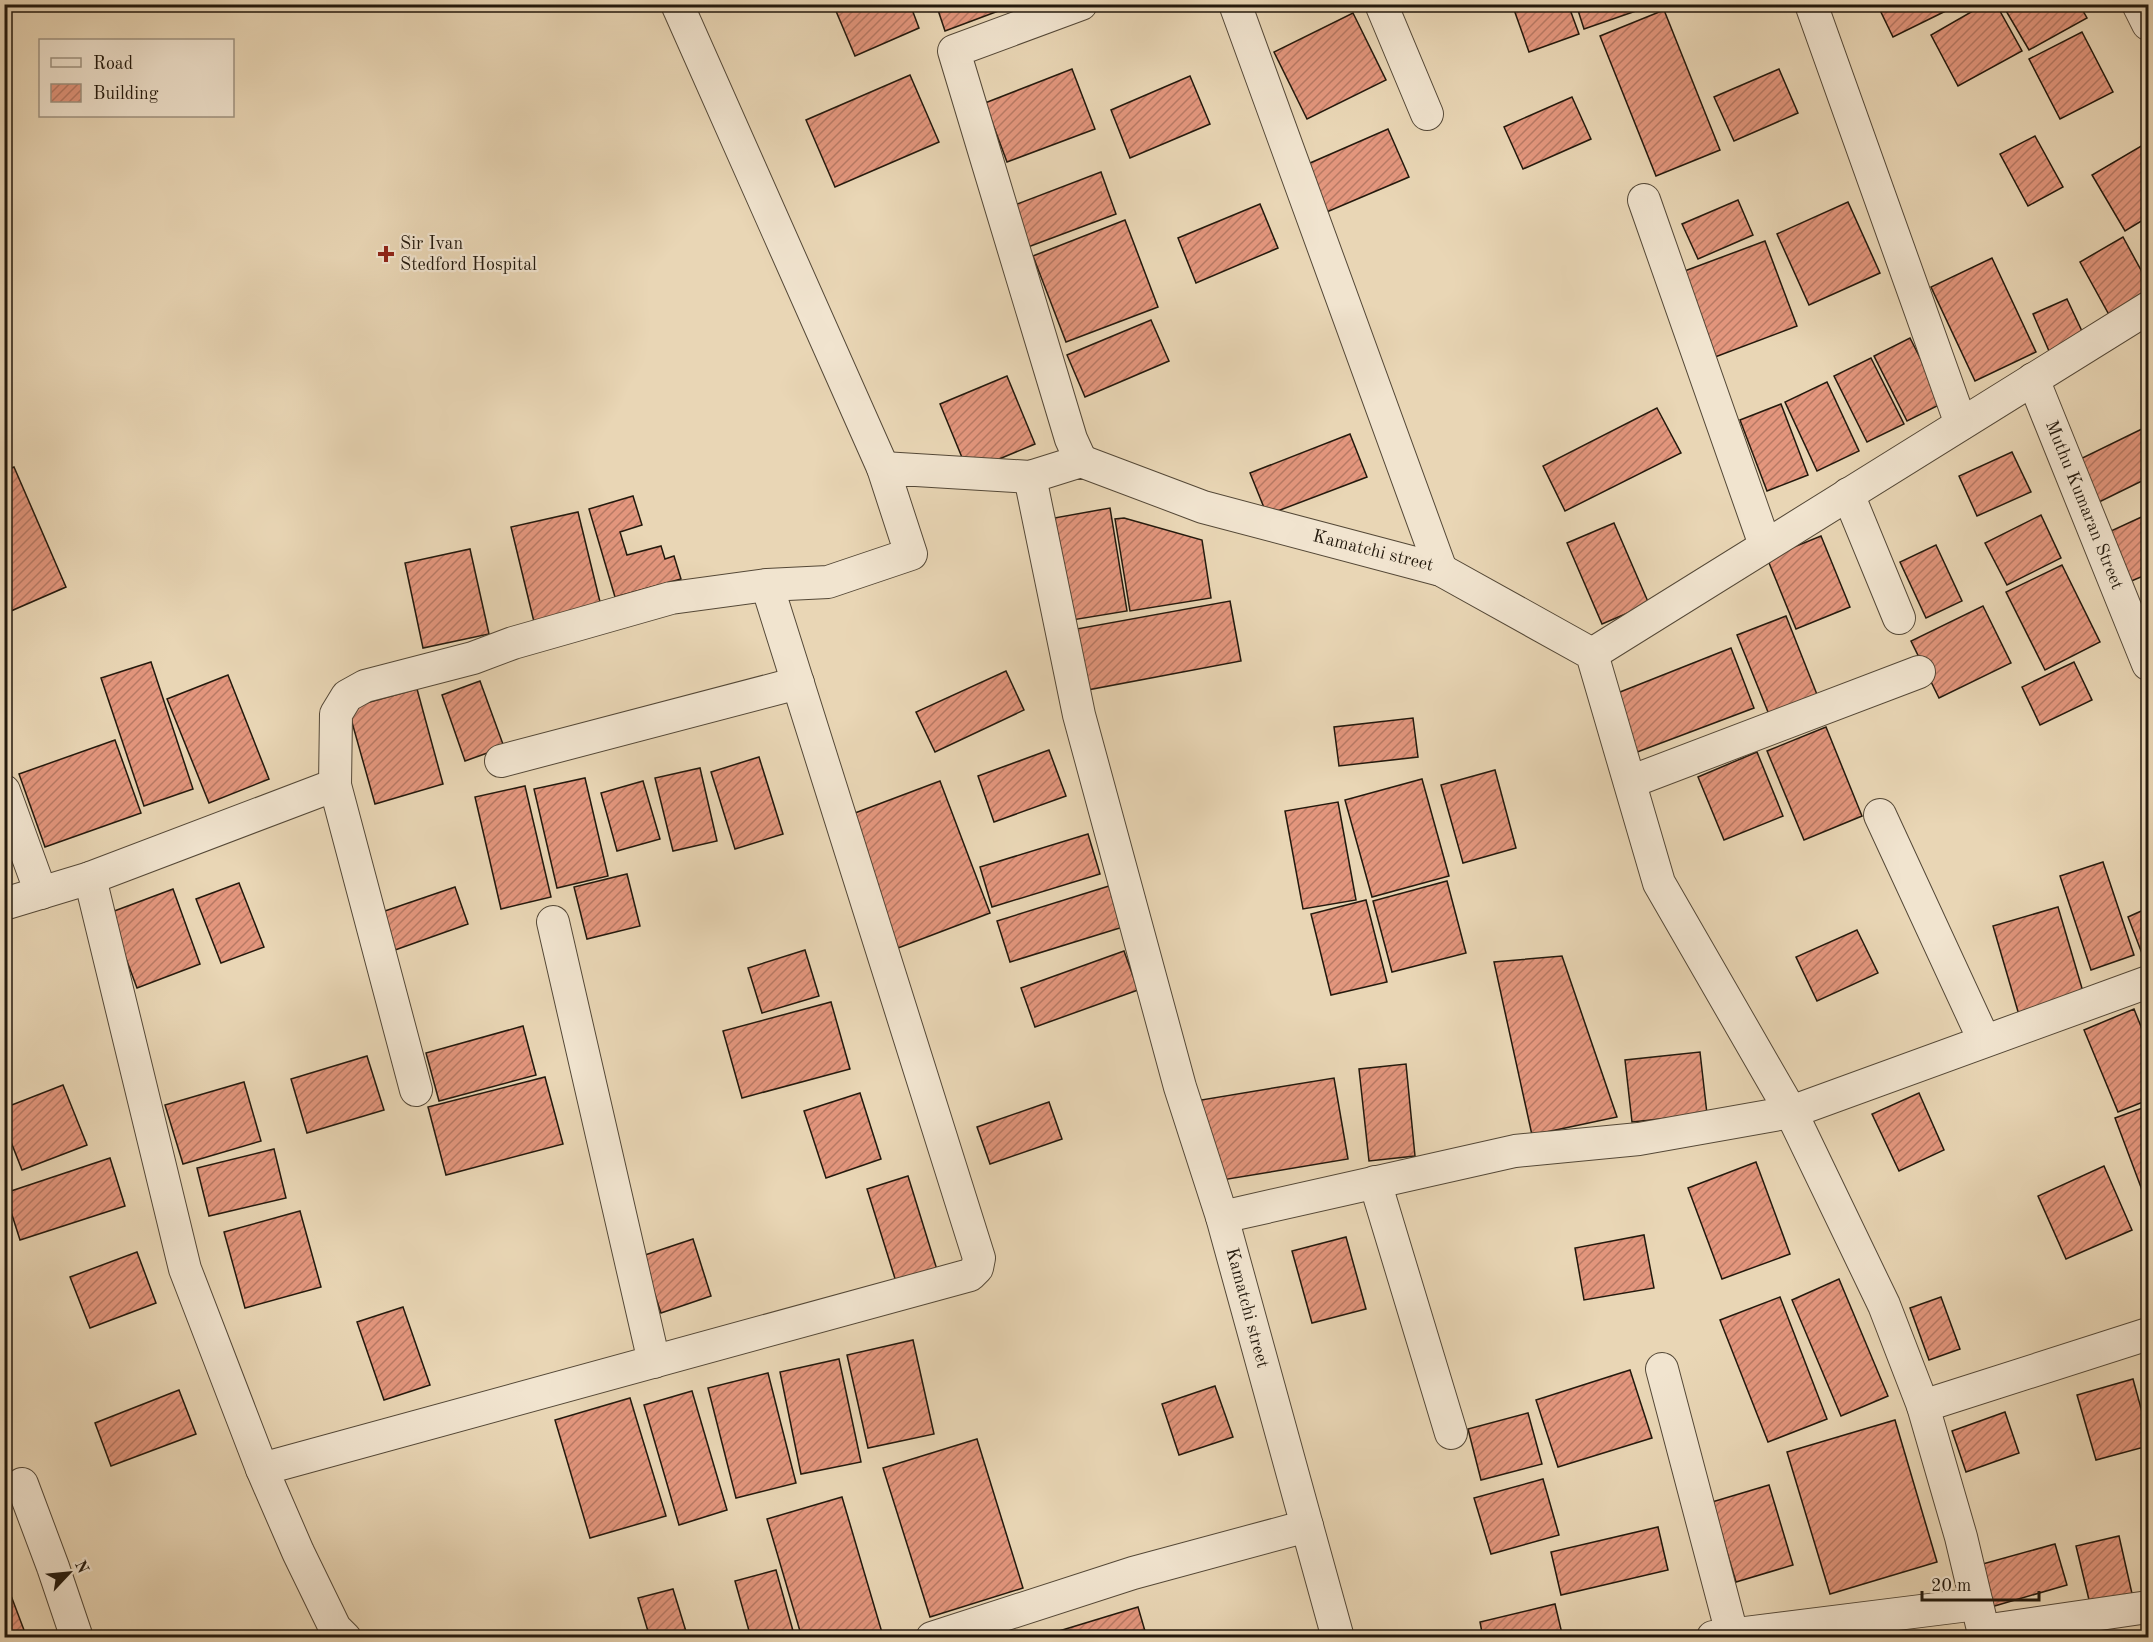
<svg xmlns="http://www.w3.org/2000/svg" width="2153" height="1642" font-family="'Old Standard TT',serif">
  <defs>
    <pattern id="building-hatch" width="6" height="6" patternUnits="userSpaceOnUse" patternTransform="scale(1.5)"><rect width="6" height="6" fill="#e3967d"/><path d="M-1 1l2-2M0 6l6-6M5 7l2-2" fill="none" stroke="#b87a65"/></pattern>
  </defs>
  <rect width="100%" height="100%" fill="#e9d6b5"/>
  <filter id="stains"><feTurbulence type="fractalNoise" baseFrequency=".00333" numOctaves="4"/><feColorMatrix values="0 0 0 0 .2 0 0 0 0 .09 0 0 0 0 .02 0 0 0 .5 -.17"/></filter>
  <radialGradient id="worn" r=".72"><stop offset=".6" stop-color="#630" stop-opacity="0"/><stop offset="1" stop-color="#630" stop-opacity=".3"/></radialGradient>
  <g fill="url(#building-hatch)" stroke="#23190d" stroke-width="1.5">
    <path d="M833,4H910L919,28L855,56Z"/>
    <path d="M936,4H999L1001,10L945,31Z"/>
    <path d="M1512,4H1568L1579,34L1529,52Z"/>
    <path d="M1576,4H1656L1584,29Z"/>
    <path d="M1877,4H1960L1893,37Z"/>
    <path d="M1985,4H1996L2022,51L1958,86L1931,35Z"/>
    <path d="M2002,4H2079L2087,18L2029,50Z"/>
    <path d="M1664,10L1720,150L1656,176L1600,36Z"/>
    <path d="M1353,13L1386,80L1307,119L1274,52Z"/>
    <path d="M2082,32L2113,92L2060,119L2029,59Z"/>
    <path d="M1072,69L1095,129L1007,162L985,103Z"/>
    <path d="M1779,69L1798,113L1734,141L1714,97Z"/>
    <path d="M910,75L939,142L835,187L806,120Z"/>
    <path d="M1190,76L1210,124L1130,158L1111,110Z"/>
    <path d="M1572,97L1591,139L1523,169L1504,127Z"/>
    <path d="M1388,129L1409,177L1322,214L1301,167Z"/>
    <path d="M2035,136L2063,187L2028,206L2000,154Z"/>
    <path d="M2148,142V217L2125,231L2092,175Z"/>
    <path d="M1101,172L1116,214L1028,247L1012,206Z"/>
    <path d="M1738,200L1753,235L1698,259L1682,224Z"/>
    <path d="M1848,202L1880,273L1809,305L1777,234Z"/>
    <path d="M1260,204L1278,248L1196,283L1178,238Z"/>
    <path d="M1125,220L1158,307L1066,342L1033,256Z"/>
    <path d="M2123,237L2148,283V302L2113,322L2080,262Z"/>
    <path d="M1765,241L1797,326L1715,357L1682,272Z"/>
    <path d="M1992,258L2036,352L1975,381L1931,287Z"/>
    <path d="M2067,299L2087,342L2052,358L2033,314Z"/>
    <path d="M1151,320L1169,361L1085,397L1067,355Z"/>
    <path d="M1910,338L1943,403L1907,421L1874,356Z"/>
    <path d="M1871,358L1904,424L1867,442L1834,376Z"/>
    <path d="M1007,376L1035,444L968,472L940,404Z"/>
    <path d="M1827,382L1859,451L1817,471L1785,402Z"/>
    <path d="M1781,404L1808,475L1767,491L1740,420Z"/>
    <path d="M1657,408L1681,453L1565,511L1543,466Z"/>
    <path d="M2148,426V478L2091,506L2070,464Z"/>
    <path d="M1350,434L1367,477L1267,515L1250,473Z"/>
    <path d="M2012,452L2031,492L1977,516L1959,476Z"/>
    <path d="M14,467L66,587L4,614V471Z"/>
    <path d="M633,496L642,525L620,532L627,555L661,546L665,559L674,556L681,579L615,597L589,509Z"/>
    <path d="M1110,508L1127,611L1060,622L1043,520Z"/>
    <path d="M578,512L602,610L535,626L511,527Z"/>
    <path d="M2148,514V574L2122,585L2100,536Z"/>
    <path d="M2041,515L2061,558L2007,585L1985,543Z"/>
    <path d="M1124,518L1202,540L1211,598L1130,611L1115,519Z"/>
    <path d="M1614,523L1649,604L1602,624L1567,543Z"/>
    <path d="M1821,536L1850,607L1796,629L1767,558Z"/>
    <path d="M1936,545L1962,601L1926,618L1900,562Z"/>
    <path d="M470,549L489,634L423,648L405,563Z"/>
    <path d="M2062,565L2100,642L2045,670L2006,592Z"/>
    <path d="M1230,601L1241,661L1082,691L1071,630Z"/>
    <path d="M1983,606L2011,663L1939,698L1911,641Z"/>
    <path d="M1786,616L1818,697L1770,717L1737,635Z"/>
    <path d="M1731,648L1754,708L1632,754L1615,694Z"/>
    <path d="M151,662L193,789L144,806L101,678Z"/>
    <path d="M2074,662L2092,700L2040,725L2022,687Z"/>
    <path d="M1006,671L1024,710L935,752L916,712Z"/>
    <path d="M228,675L269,779L209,803L167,699Z"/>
    <path d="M480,681L504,747L465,761L442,695Z"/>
    <path d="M417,689L443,784L375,804L348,708Z"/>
    <path d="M1413,718L1418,757L1339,766L1334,727Z"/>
    <path d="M1826,727L1862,816L1804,840L1767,751Z"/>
    <path d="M115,740L141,813L45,847L19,774Z"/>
    <path d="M1049,750L1066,796L994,822L978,776Z"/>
    <path d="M1757,752L1783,816L1724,840L1698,777Z"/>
    <path d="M759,757L783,834L735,849L711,772Z"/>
    <path d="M700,768L717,841L673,851L655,778Z"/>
    <path d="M1495,770L1516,848L1463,863L1441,785Z"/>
    <path d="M585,778L608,876L557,888L534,789Z"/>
    <path d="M1422,779L1449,876L1372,897L1345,800Z"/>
    <path d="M643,781L660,839L617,851L601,793Z"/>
    <path d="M940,781L990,913L898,948L847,816Z"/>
    <path d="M525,786L551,897L501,909L475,797Z"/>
    <path d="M1338,802L1356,900L1303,909L1285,811Z"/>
    <path d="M1088,834L1100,874L992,907L980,867Z"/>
    <path d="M2103,862L2134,955L2091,970L2060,876Z"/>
    <path d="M627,874L640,926L587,939L574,887Z"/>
    <path d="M1447,881L1466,953L1392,972L1373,901Z"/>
    <path d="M239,883L264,947L221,963L196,899Z"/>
    <path d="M1109,886L1123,927L1010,962L997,921Z"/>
    <path d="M455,887L468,924L395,950L382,912Z"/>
    <path d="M173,889L200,964L137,988L109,913Z"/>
    <path d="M1366,900L1387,982L1331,995L1311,914Z"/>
    <path d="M2058,907L2084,995L2019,1015L1993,926Z"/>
    <path d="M2148,908V963L2146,964L2128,917Z"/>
    <path d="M1857,930L1878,973L1817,1001L1796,957Z"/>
    <path d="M805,950L819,996L762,1013L748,968Z"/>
    <path d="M1124,951L1138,990L1035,1027L1021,988Z"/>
    <path d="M1562,956L1617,1117L1532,1135L1494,962Z"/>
    <path d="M831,1002L850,1069L742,1098L723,1031Z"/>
    <path d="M2134,1009L2148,1044V1100L2118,1112L2084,1030Z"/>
    <path d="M523,1026L536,1075L439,1101L426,1053Z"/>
    <path d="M1700,1052L1707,1114L1632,1122L1625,1060Z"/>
    <path d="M367,1056L384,1110L307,1133L291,1079Z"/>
    <path d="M1406,1064L1415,1156L1369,1161L1359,1069Z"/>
    <path d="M545,1077L563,1144L446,1175L428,1107Z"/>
    <path d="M1334,1078L1348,1159L1216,1181L1201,1100Z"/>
    <path d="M244,1082L261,1141L183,1164L165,1105Z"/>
    <path d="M63,1085L87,1145L22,1170L4,1124V1108Z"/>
    <path d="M860,1093L881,1159L826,1178L804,1111Z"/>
    <path d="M1919,1093L1944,1150L1899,1171L1872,1114Z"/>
    <path d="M1049,1102L1062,1139L990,1164L977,1127Z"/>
    <path d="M2148,1106V1206L2115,1118Z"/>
    <path d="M274,1149L286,1198L209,1216L197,1168Z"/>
    <path d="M110,1158L125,1206L20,1240L5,1193Z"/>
    <path d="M1756,1162L1790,1254L1722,1279L1688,1188Z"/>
    <path d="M2104,1166L2132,1230L2066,1259L2038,1196Z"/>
    <path d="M908,1176L938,1273L897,1285L867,1189Z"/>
    <path d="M300,1211L321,1287L245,1308L224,1232Z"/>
    <path d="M1644,1235L1654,1288L1584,1300L1575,1248Z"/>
    <path d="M1346,1237L1366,1309L1312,1323L1292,1251Z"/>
    <path d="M693,1239L711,1296L661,1313L642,1256Z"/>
    <path d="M137,1252L156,1303L90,1328L70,1277Z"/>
    <path d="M1839,1279L1888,1396L1841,1416L1792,1300Z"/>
    <path d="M1780,1297L1827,1419L1768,1442L1720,1320Z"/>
    <path d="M1941,1297L1960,1349L1929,1360L1910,1308Z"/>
    <path d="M403,1307L430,1385L384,1400L357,1322Z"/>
    <path d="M913,1340L934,1434L868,1448L847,1355Z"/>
    <path d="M839,1359L861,1462L801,1474L780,1372Z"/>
    <path d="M1630,1370L1652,1438L1558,1467L1536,1400Z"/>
    <path d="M768,1373L796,1483L736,1498L708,1388Z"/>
    <path d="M2133,1379L2148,1434V1446L2096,1460L2077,1395Z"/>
    <path d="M1215,1386L1233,1437L1179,1455L1162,1404Z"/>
    <path d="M179,1390L196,1434L111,1466L95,1423Z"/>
    <path d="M692,1391L727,1510L679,1525L644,1405Z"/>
    <path d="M630,1398L666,1516L590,1538L555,1420Z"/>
    <path d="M2005,1412L2019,1453L1966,1472L1952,1431Z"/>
    <path d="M1528,1413L1542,1464L1481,1480L1468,1429Z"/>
    <path d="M1895,1420L1937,1562L1830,1594L1787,1452Z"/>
    <path d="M977,1439L1023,1588L930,1617L883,1468Z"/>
    <path d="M1543,1479L1559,1535L1491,1554L1474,1498Z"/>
    <path d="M1769,1485L1793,1565L1736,1582L1712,1502Z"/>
    <path d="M842,1497L883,1636L802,1638L767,1519Z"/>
    <path d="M1658,1527L1668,1570L1561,1595L1551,1552Z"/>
    <path d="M2119,1536L2133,1598L2091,1608L2076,1546Z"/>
    <path d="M2055,1544L2067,1585L1991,1607L1979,1565Z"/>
    <path d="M776,1570L795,1638H751L735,1581Z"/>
    <path d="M673,1589L688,1638H650L638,1598Z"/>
    <path d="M10,1593L27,1638H4V1595Z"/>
    <path d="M1555,1604L1563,1638H1483L1480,1622Z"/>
    <path d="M1138,1607L1147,1638H1036Z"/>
  </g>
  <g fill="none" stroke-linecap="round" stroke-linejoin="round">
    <g stroke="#544837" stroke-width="34">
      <g id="minor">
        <path d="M677,4L883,468"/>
        <path d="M1081,4L954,51L1071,439L1081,461"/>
        <path d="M1235,4L1441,570"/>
        <path d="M1381,4L1427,114"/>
        <path d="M1811,4L1961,424"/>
        <path d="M2138,4L2148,24"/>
        <path d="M1644,200L1765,545"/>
        <path d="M2033,379L2148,664"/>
        <path d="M1848,494L1899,618"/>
        <path d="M1592,654L2148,308"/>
        <path d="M501,761L798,683"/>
        <path d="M1630,782L1919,672"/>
        <path d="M335,785L416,1090"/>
        <path d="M4,791L41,893"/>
        <path d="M1880,815L1984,1040"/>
        <path d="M90,878L185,1269L262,1469L298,1552L335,1628L345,1638"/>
        <path d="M4,904L90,878L335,785L336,714L347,696L365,686L473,658L513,643L671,598L767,585L828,582L911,554L883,468L1030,477L1081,461L1203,507L1441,570L1592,654L1659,883L1791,1112L1884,1305L1923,1406L1961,1537L1985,1638"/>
        <path d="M553,922L654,1362"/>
        <path d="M1375,1182L1451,1433"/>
        <path d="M1222,1217L1515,1151L1639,1139L1791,1112L2148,982"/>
        <path d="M1662,1369L1732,1634"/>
        <path d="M1923,1406L2148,1334"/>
        <path d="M262,1469L970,1275L977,1268L979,1258L767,585"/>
        <path d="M22,1484L53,1567L77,1638"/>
        <path d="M1307,1526L1338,1638"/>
        <path d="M1983,1631L2148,1607"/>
        <path d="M1713,1637L1977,1604"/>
        <path d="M932,1638L1133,1573L1307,1526L1222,1217L1180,1087L1079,715L1030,477"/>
      </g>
    </g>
    <use href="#minor" stroke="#f1e4cf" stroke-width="32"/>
  </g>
  <path fill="#8f2418" stroke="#f1e4cf" stroke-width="2" d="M383 245h6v6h6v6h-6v6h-6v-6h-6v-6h6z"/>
  <g text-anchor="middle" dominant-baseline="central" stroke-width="4.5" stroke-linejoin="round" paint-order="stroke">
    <g font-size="18" fill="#23190d" stroke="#f1e4cf" text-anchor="start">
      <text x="400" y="244">Sir Ivan<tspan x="400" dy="21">Stedford Hospital</tspan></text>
    </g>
    <g font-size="18" fill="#23190d" stroke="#f1e4cf">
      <text transform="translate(2084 505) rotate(68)">Muthu Kumaran Street</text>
      <text transform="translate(1373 551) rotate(14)">Kamatchi street</text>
      <text transform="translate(1247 1308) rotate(75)">Kamatchi street</text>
    </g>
  </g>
  <rect width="2153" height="1642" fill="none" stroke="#e9d6b5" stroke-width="24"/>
  <rect x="6" y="6" width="2141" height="1630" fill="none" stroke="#23190d" stroke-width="3"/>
  <rect x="12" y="12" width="2129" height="1618" fill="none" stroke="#23190d" stroke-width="1.5"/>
  <rect x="39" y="39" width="195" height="78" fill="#f1e4cf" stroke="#9f9381" stroke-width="1.5"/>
  <rect x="51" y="58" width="30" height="9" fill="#f1e4cf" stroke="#9f9381" stroke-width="1.5"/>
  <text x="93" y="69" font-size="18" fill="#23190d">Road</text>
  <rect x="51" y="84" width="30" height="18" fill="url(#building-hatch)" stroke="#9f9381" stroke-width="1.5"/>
  <text x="93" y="99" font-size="18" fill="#23190d">Building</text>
  <g transform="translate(69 1573) rotate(64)" stroke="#f1e4cf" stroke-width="4.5" paint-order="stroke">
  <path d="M0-4.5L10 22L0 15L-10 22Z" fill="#23190d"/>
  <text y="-9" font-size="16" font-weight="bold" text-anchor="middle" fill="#23190d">N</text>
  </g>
  <path d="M1922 1591v9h117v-9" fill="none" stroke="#23190d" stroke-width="3"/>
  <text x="1931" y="1591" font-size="18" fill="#23190d" stroke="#f1e4cf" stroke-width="4.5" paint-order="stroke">20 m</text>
  <rect width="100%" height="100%" filter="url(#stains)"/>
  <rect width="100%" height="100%" fill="url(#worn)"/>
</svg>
